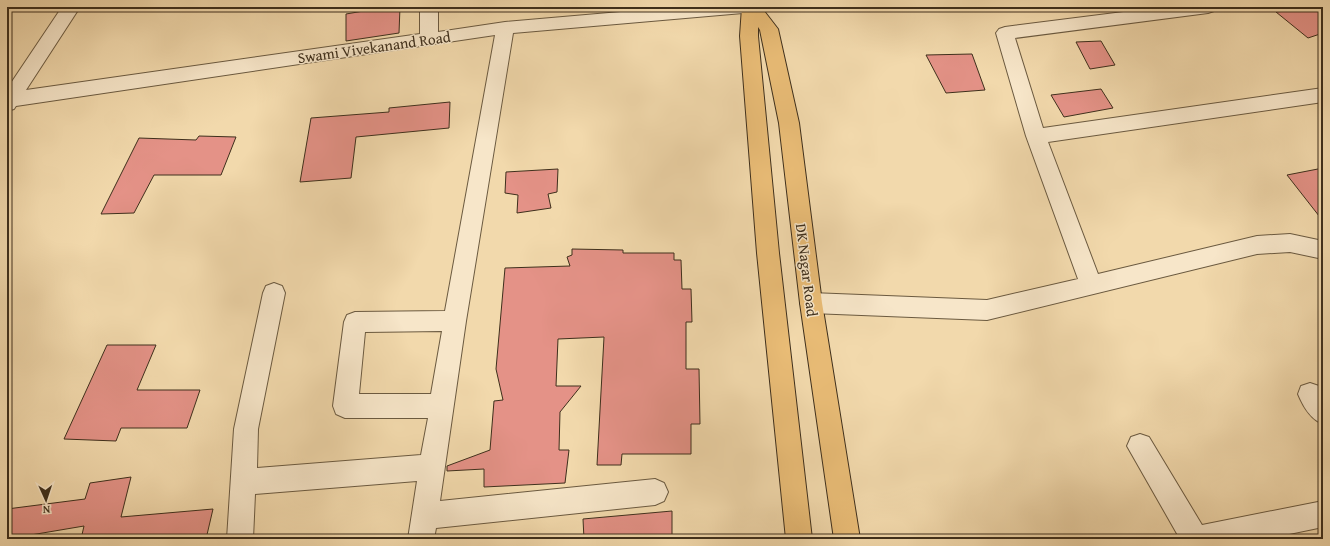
<svg xmlns="http://www.w3.org/2000/svg" width="1330" height="546" font-family="'Gentium Book Plus',serif">
  <rect width="100%" height="100%" fill="#f2d9ac"/>
  <filter id="stains"><feTurbulence type="fractalNoise" baseFrequency=".005" numOctaves="4"/><feColorMatrix values="0 0 0 0 .2 0 0 0 0 .09 0 0 0 0 .02 0 0 0 .5 -.17"/></filter>
  <radialGradient id="worn" r=".72"><stop offset=".6" stop-color="#630" stop-opacity="0"/><stop offset="1" stop-color="#630" stop-opacity=".3"/></radialGradient>
  <g fill="#e49287" stroke="#3e2f1c">
    <path d="M387,7H400L399,33L346,41V14Z"/>
    <path d="M1323,7V33L1308,38L1276,12Z"/>
    <path d="M1101,41L1115,65L1090,69L1076,42Z"/>
    <path d="M972,54L985,90L946,93L926,55Z"/>
    <path d="M1101,89L1113,108L1064,117L1051,95Z"/>
    <path d="M450,102L449,128L356,137L351,178L300,182L311,118L389,112V108Z"/>
    <path d="M199,136L236,137L221,175H154L134,213L101,214L139,138L196,140Z"/>
    <path d="M1323,168V221L1287,175Z"/>
    <path d="M558,169L557,192L548,194L551,208L517,213L518,195L505,193L506,172Z"/>
    <path d="M572,249L623,250V253H674V260H681L682,289H691L692,322H686V369H699L700,424H691V454H622L621,465H597L604,337L558,339L556,386H581L560,412L559,450H569L565,483L484,487V469L447,471V466L490,450L494,401L503,400L496,369L505,268L570,266L567,257L572,255Z"/>
    <path d="M107,345H156L137,390H200L187,428H121L116,441L64,439Z"/>
    <path d="M131,477L121,517L213,509L206,539H81L84,526L7,539V509L85,499L90,483Z"/>
    <path d="M672,511V539H584L583,519Z"/>
  </g>
  <g fill="none" stroke-linecap="round" stroke-linejoin="round">
    <g stroke="#6b5a40" stroke-width="2">
      <g id="minor">
        <path d="M62,7H80L26,90L420,34V7H438V32L505,22L678,7H752L749,11L743,13L513,33L466,321L440,501L655,479L664,483L668,492L664,501L655,505L436,528L434,539H408L417,481L255,494L253,539H227L234,429L263,293L266,286L274,283L282,286L285,293L258,429L257,468L421,455L428,418H345L336,414L333,406L344,322L347,315L355,312L445,311L495,35L16,106L14,109L7,111V89ZM442,331L431,394H359L365,332Z"/>
        <path d="M1163,7H1217L1214,11L1208,13L1015,38L1043,128L1323,88V102L1048,142L1098,274L1257,236L1290,234L1323,241V259L1290,252L1257,254L987,320L811,313L803,310L800,303L803,296L811,293L987,300L1078,279L1026,136L996,33L999,29L1005,27Z"/>
        <path d="M1310,383L1319,386L1323,392V424C1310,419 1303,406 1298,394L1301,386Z"/>
        <path d="M1140,434L1149,437L1202,525L1323,501V527L1265,539H1180L1127,446L1131,437Z"/>
      </g>
    </g>
    <g stroke="#3e2f1c" stroke-width="2">
      <path id="major" d="M742,7H761L778,29L799,123L822,303L860,539H834L800,303L779,123L760,30L758,27V36L779,253L812,539H786L757,253L740,36Z"/>
    </g>
    <use href="#minor" fill="#f7e6c9" fill-rule="evenodd"/>
    <use href="#major" fill="#e9bc76" fill-rule="evenodd"/>
  </g>
  <g text-anchor="middle" dominant-baseline="central" stroke-width="3" stroke-linejoin="round" paint-order="stroke">
    <g font-size="15" fill="#3e2f1c" stroke="#f7e6c9">
      <text transform="translate(374 47) rotate(-8)">Swami Vivekanand Road</text>
      <text transform="translate(807 270) rotate(83)">DK Nagar Road</text>
    </g>
  </g>
  <rect width="1330" height="546" fill="none" stroke="#f2d9ac" stroke-width="24"/>
  <rect x="8" y="8" width="1314" height="530" fill="none" stroke="#3e2f1c" stroke-width="2"/>
  <rect x="12" y="12" width="1306" height="522" fill="none" stroke="#3e2f1c"/>
  <g transform="translate(46 500) rotate(177)" stroke="#f7e6c9" stroke-width="3" paint-order="stroke">
  <path d="M0-3L7 15L0 10L-7 15Z" fill="#3e2f1c"/>
  <text y="-6" font-size="11" font-weight="bold" text-anchor="middle" fill="#3e2f1c">N</text>
  </g>
  <rect width="100%" height="100%" filter="url(#stains)"/>
  <rect width="100%" height="100%" fill="url(#worn)"/>
</svg>
